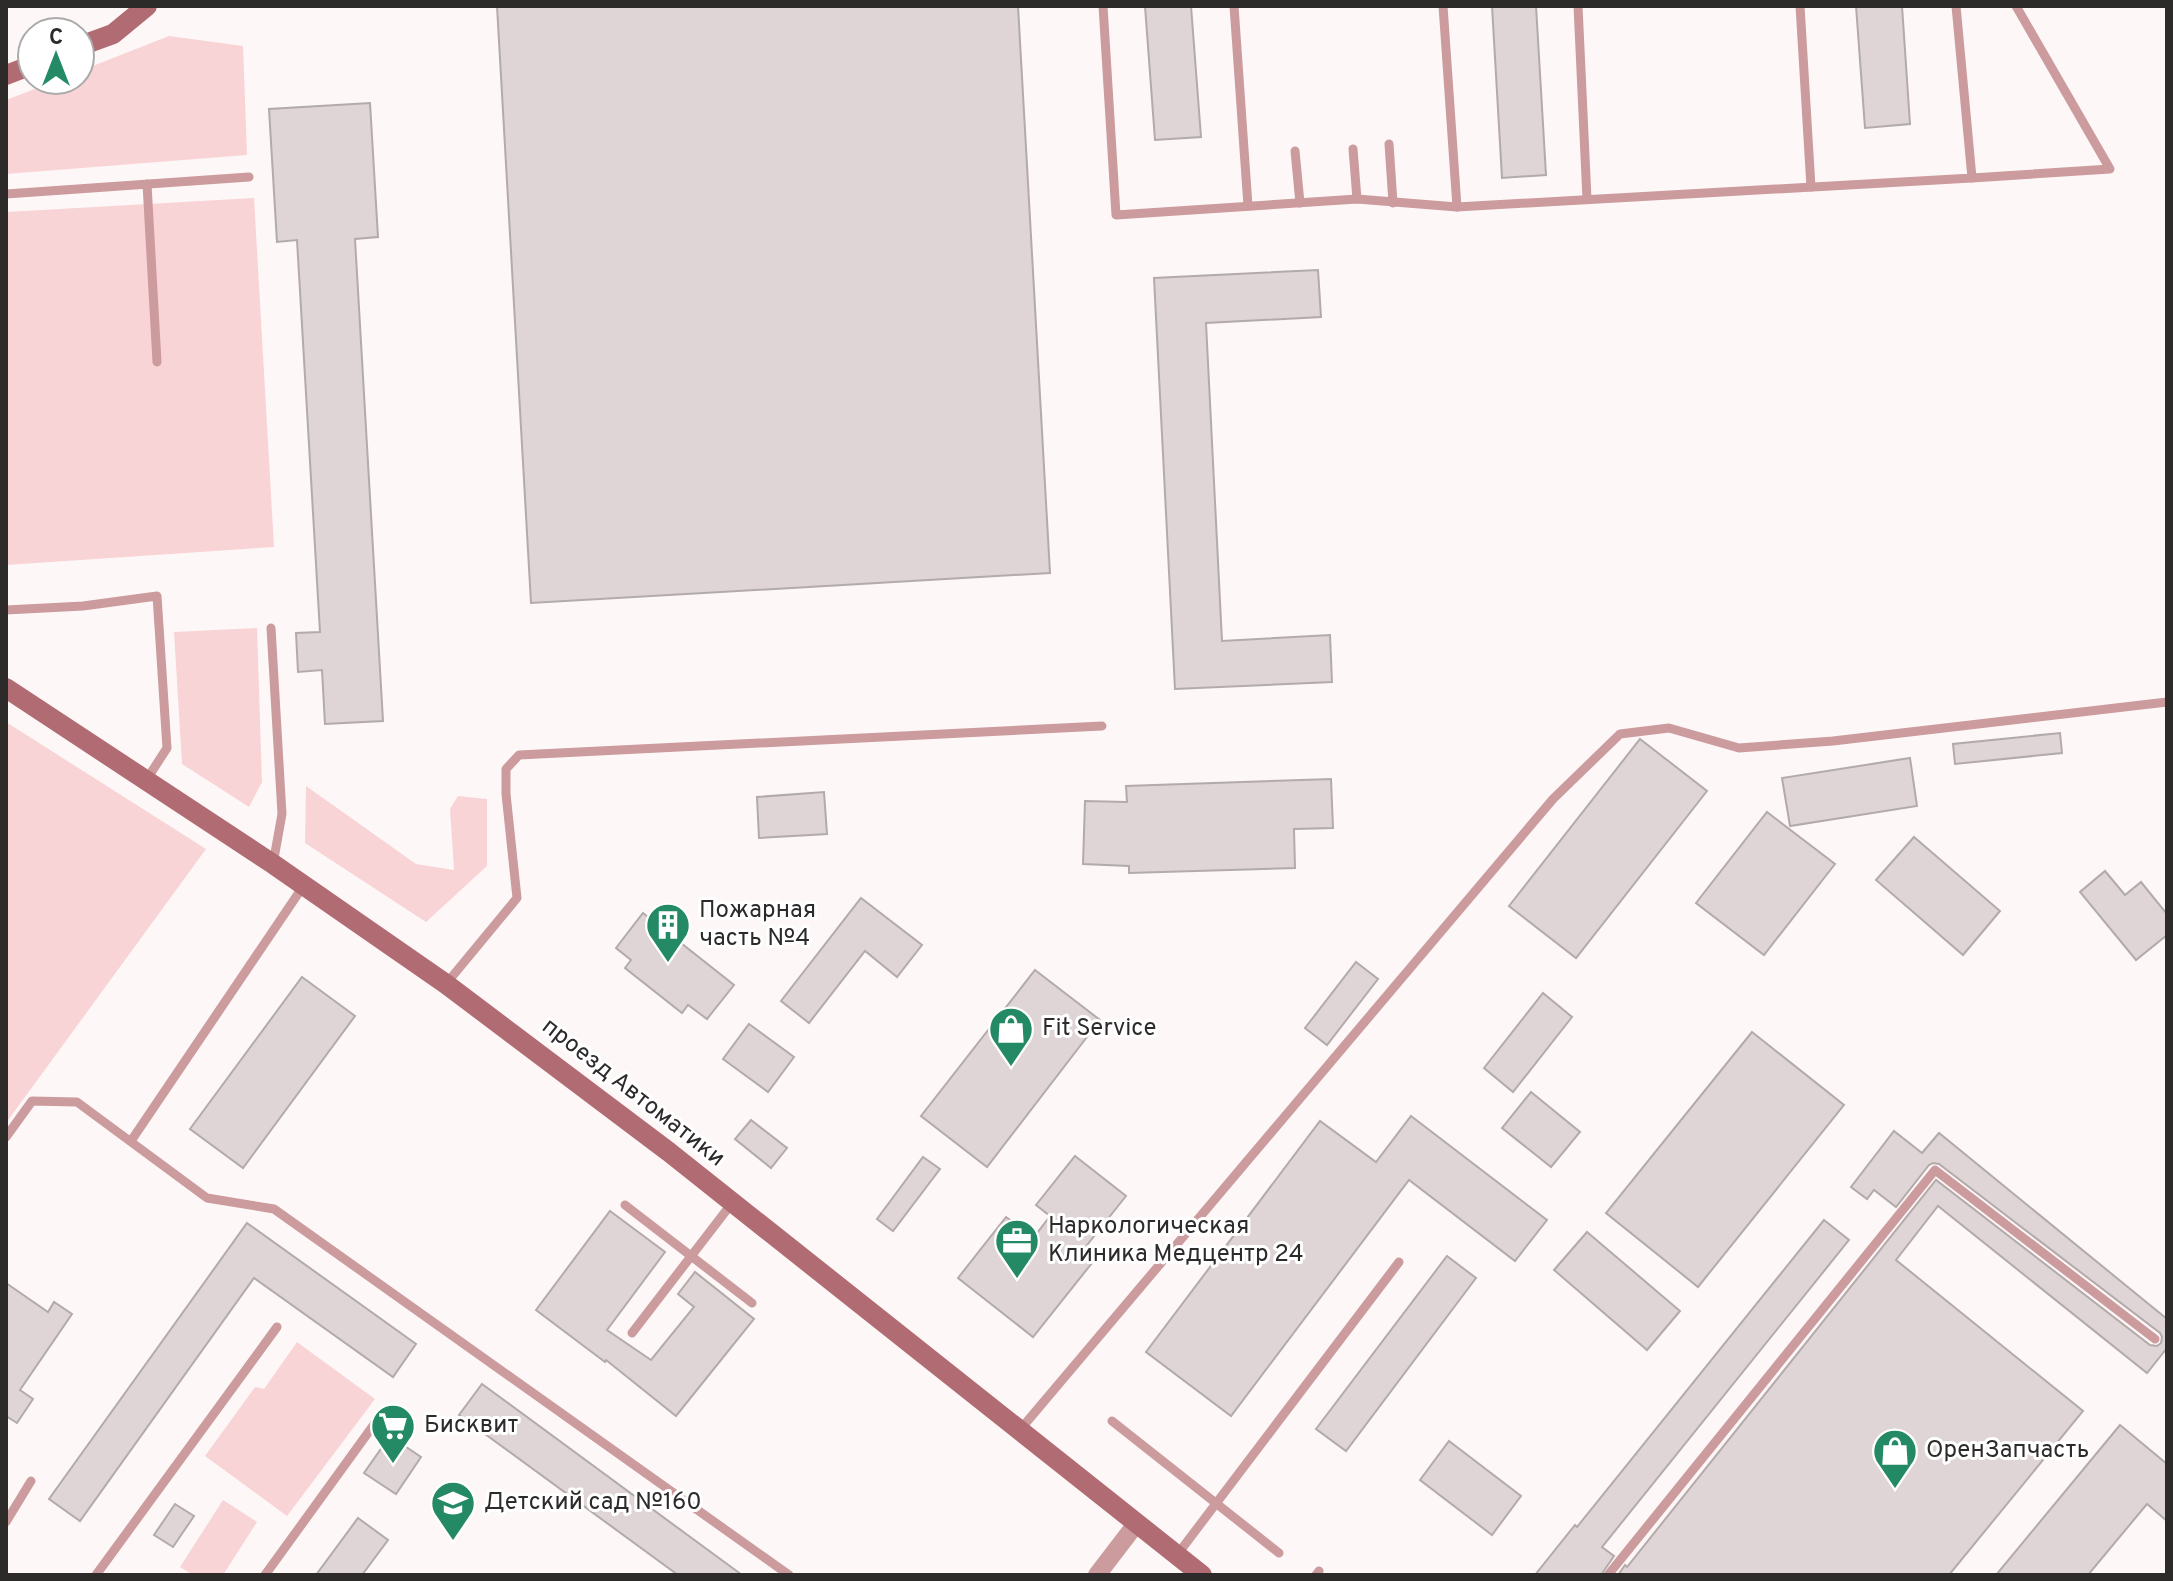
<svg xmlns="http://www.w3.org/2000/svg" width="2173" height="1581" font-family="Overpass,sans-serif">
  <rect width="100%" height="100%" fill="#fef7f7"/>
  <g fill="#f9d4d6">
    <path d="M169,36L243,46L247,155L6,174V100L58,80H80V71Z"/>
    <path d="M254,198L274,547L6,565V212Z"/>
    <path d="M257,628L262,782L249,807L182,764L174,632Z"/>
    <path d="M6,722L206,849L6,1123Z"/>
    <path d="M306,786L416,864L454,870L450,809L458,796L487,799V866L426,922L305,843Z"/>
    <path d="M297,1342L375,1399L287,1516L205,1456L255,1387L264,1389Z"/>
    <path d="M223,1500L257,1522L223,1575H193L180,1567Z"/>
  </g>
  <g fill="#dfd5d6" stroke="#b3aaaa" stroke-width="2">
    <path d="M497,6H1018L1050,573L531,603Z"/>
    <path d="M1145,6H1191L1201,137L1155,140Z"/>
    <path d="M1492,6H1536L1546,175L1502,178Z"/>
    <path d="M1856,6H1902L1910,124L1865,128Z"/>
    <path d="M370,103L378,237L355,239L383,721L325,724L322,670L298,672L296,633L320,632L297,240L277,242L269,109Z"/>
    <path d="M1318,270L1321,317L1206,323L1222,641L1330,635L1332,682L1175,689L1154,278Z"/>
    <path d="M2060,733L2062,753L1955,764L1953,744Z"/>
    <path d="M1640,739L1707,791L1576,958L1509,906Z"/>
    <path d="M1910,758L1917,806L1790,826L1782,778Z"/>
    <path d="M1331,779L1333,828L1294,829L1295,868L1129,873V866L1083,864L1085,801L1127,802L1126,786Z"/>
    <path d="M824,792L827,834L759,838L757,797Z"/>
    <path d="M1767,812L1835,864L1764,955L1696,903Z"/>
    <path d="M1914,837L2000,911L1963,955L1876,880Z"/>
    <path d="M2105,871L2125,895L2141,882L2167,914V935L2136,960L2080,892Z"/>
    <path d="M861,898L922,945L897,977L865,951L809,1023L781,1001Z"/>
    <path d="M643,913L734,985L707,1019L688,1005L682,1013L625,968L631,960L616,948Z"/>
    <path d="M1356,962L1378,979L1327,1045L1305,1028Z"/>
    <path d="M1035,970L1100,1020L987,1167L921,1116Z"/>
    <path d="M302,977L355,1016L243,1168L190,1129Z"/>
    <path d="M1543,993L1572,1017L1513,1092L1484,1068Z"/>
    <path d="M749,1024L794,1057L768,1092L723,1059Z"/>
    <path d="M1752,1032L1844,1105L1698,1287L1606,1213Z"/>
    <path d="M1531,1092L1580,1132L1551,1167L1502,1128Z"/>
    <path d="M1411,1116L1547,1220L1515,1261L1409,1180L1231,1416L1146,1352L1320,1121L1376,1162Z"/>
    <path d="M751,1120L787,1148L771,1168L735,1139Z"/>
    <path d="M1894,1131L1922,1153L1939,1133L2167,1319V1348L2147,1373L1938,1206L1896,1260L2083,1411L1949,1575H1618L1625,1565L1627,1567L1936,1180L2150,1345L2157,1346L2161,1343L2162,1337L2160,1333L1939,1164L1933,1163L1929,1165L1896,1207L1874,1190L1867,1199L1851,1187Z"/>
    <path d="M1075,1156L1126,1196L1080,1254L1092,1263L1033,1337L958,1278L1006,1217L1034,1237L1050,1216L1036,1205Z"/>
    <path d="M923,1157L940,1169L893,1231L877,1219Z"/>
    <path d="M610,1211L665,1252L607,1330L651,1360L694,1307L678,1294L695,1272L754,1319L676,1416L606,1360L605,1362L536,1310Z"/>
    <path d="M1824,1220L1849,1240L1602,1547L1614,1556L1601,1575H1535L1575,1525L1577,1527Z"/>
    <path d="M247,1223L416,1344L393,1377L254,1278L80,1521L49,1499Z"/>
    <path d="M1587,1232L1680,1311L1647,1350L1554,1270Z"/>
    <path d="M1447,1256L1476,1278L1346,1451L1316,1429Z"/>
    <path d="M6,1283L48,1312L54,1302L72,1314L20,1390L33,1399L17,1423L6,1416Z"/>
    <path d="M482,1384L742,1575H678L459,1415Z"/>
    <path d="M2120,1425L2167,1464V1521L2147,1504L2088,1575H1996Z"/>
    <path d="M390,1436L421,1457L396,1494L364,1473Z"/>
    <path d="M1449,1441L1521,1496L1492,1535L1420,1480Z"/>
    <path d="M175,1504L194,1516L173,1547L154,1535Z"/>
    <path d="M358,1518L388,1540L362,1575H316Z"/>
  </g>
  <g fill="none" stroke-linecap="round" stroke-linejoin="round">
    <g stroke="#cb9b9e" stroke-width="9">
      <path d="M1103,6L1116,215L1357,199L1457,207L1972,178L1956,6"/>
      <path d="M1234,6L1248,206"/>
      <path d="M1443,6L1457,207"/>
      <path d="M1578,6L1587,199"/>
      <path d="M1800,6L1811,187"/>
      <path d="M1389,144L1393,203"/>
      <path d="M1353,149L1357,199"/>
      <path d="M1295,151L1300,203"/>
      <path d="M1972,178L2110,169L2016,6"/>
      <path d="M147,184L157,362"/>
      <path d="M6,194L249,177"/>
      <path d="M6,610L83,606L157,596L167,748L147,779"/>
      <path d="M271,628L282,814L273,864"/>
      <path d="M446,984L517,898L506,794V769L519,755L1102,726"/>
      <path d="M6,1137L32,1101L77,1102L207,1198L274,1209L789,1575"/>
      <path d="M131,1141L304,885"/>
      <path d="M625,1205L752,1303"/>
      <path d="M632,1333L732,1203"/>
      <path d="M1112,1421L1279,1553"/>
      <path d="M1019,1431L1553,799L1620,734L1669,728L1739,748L1833,741L2167,702"/>
      <path d="M6,1522L31,1481"/>
      <path d="M1177,1555L1399,1262"/>
      <path d="M96,1575L277,1327"/>
      <path d="M265,1575L378,1419"/>
      <path d="M1316,1575L1319,1571"/>
      <path d="M1608,1575L1935,1170L2155,1339"/>
    </g>
    <path stroke="#cb9b9e" stroke-width="18" d="M1097,1575L1136,1524"/>
    <g stroke="#b06c72" stroke-width="20">
      <path d="M80,46L113,34L147,6"/>
      <path d="M6,75L32,65"/>
      <path d="M6,688L273,864L446,984L669,1152L1202,1575"/>
    </g>
  </g>
  <defs>
    <g id="building-pin" transform="scale(2.3)"><path d="M0 17L-7.5 6A9.5 9.5 0 1 1 7.5 6Z" fill="#248a66" stroke="#fff"/><path d="M-4-6H4V6H1V3H-1V6H-4ZM-2.5-4.3h1.7v1.8h-1.7ZM.8-4.3h1.7v1.8H.8ZM-2.5-1h1.7V.8h-1.7ZM.8-1h1.7V.8H.8Z" fill="#fff"/></g>
    <g id="shop-pin" transform="scale(2.3)"><path d="M0 17L-7.5 6A9.5 9.5 0 1 1 7.5 6Z" fill="#248a66" stroke="#fff"/><path d="M-5-2.5h2.3a2.7 3.5 0 0 1 5.4 0H5L5.5 6h-11ZM-1.5-2.5h3a1.5 2.3 0 0 0-3 0Z" fill="#fff"/></g>
    <g id="office-pin" transform="scale(2.3)"><path d="M0 17L-7.5 6A9.5 9.5 0 1 1 7.5 6Z" fill="#248a66" stroke="#fff"/><path d="M-6-3h4V-5.5h4V-3h4V5H-6ZM-1-4.5V-3h2v-1.5ZM-6 0V1H6V0Z" fill="#fff"/></g>
    <g id="supermarket-pin" transform="scale(2.3)"><path d="M0 17L-7.5 6A9.5 9.5 0 1 1 7.5 6Z" fill="#248a66" stroke="#fff"/><path d="M-6-5.5h2.5l.6 2H6L4.5 2H-2.5L-4.4-4H-6ZM-1.5 3.2a1.3 1.3 0 1 0 .1 0ZM3 3.2a1.3 1.3 0 1 0 .1 0Z" fill="#fff"/></g>
    <g id="school-pin" transform="scale(2.3)"><path d="M0 17L-7.5 6A9.5 9.5 0 1 1 7.5 6Z" fill="#248a66" stroke="#fff"/><path d="M0-5L7-2L0 1L-7-2ZM-4 1L0 2.5L4 1V4Q0 6-4 4Z" fill="#fff"/></g>
  </defs>
  <g fill-rule="evenodd">
    <use href="#building-pin" x="668" y="925"/>
    <use href="#shop-pin" x="1011" y="1029"/>
    <use href="#office-pin" x="1017" y="1241"/>
    <use href="#supermarket-pin" x="393" y="1426"/>
    <use href="#shop-pin" x="1895" y="1451"/>
    <use href="#school-pin" x="453" y="1503"/>
  </g>
  <g text-anchor="middle" dominant-baseline="central" stroke-width="6" stroke-linejoin="round" paint-order="stroke">
    <g font-size="24" fill="#2d2a2a" stroke="#fff" text-anchor="start">
      <text x="699" y="911">Пожарная<tspan x="699" dy="28">часть №4</tspan></text>
      <text x="1042" y="1029">Fit Service</text>
      <text x="1048" y="1227">Наркологическая<tspan x="1048" dy="28">Клиника Медцентр 24</tspan></text>
      <text x="424" y="1426">Бисквит</text>
      <text x="1926" y="1451">ОренЗапчасть</text>
      <text x="484" y="1503">Детский сад №160</text>
    </g>
    <g font-size="24" fill="#2d2a2a" stroke="#fff">
      <text transform="translate(633 1093) rotate(38)">проезд Автоматики</text>
    </g>
  </g>
  <rect width="2173" height="1581" fill="none" stroke="#2d2a2a" stroke-width="16"/>
  <g transform="translate(56 56)"><circle r="38" fill="#ffffff" stroke="#abaaaa" stroke-width="2"/>
  <path d="M0-6L14 30L0 20L-14 30Z" fill="#248a66"/>
  <text y="-12" font-size="22" font-weight="bold" text-anchor="middle" fill="#2d2a2a">С</text>
  </g>
</svg>
